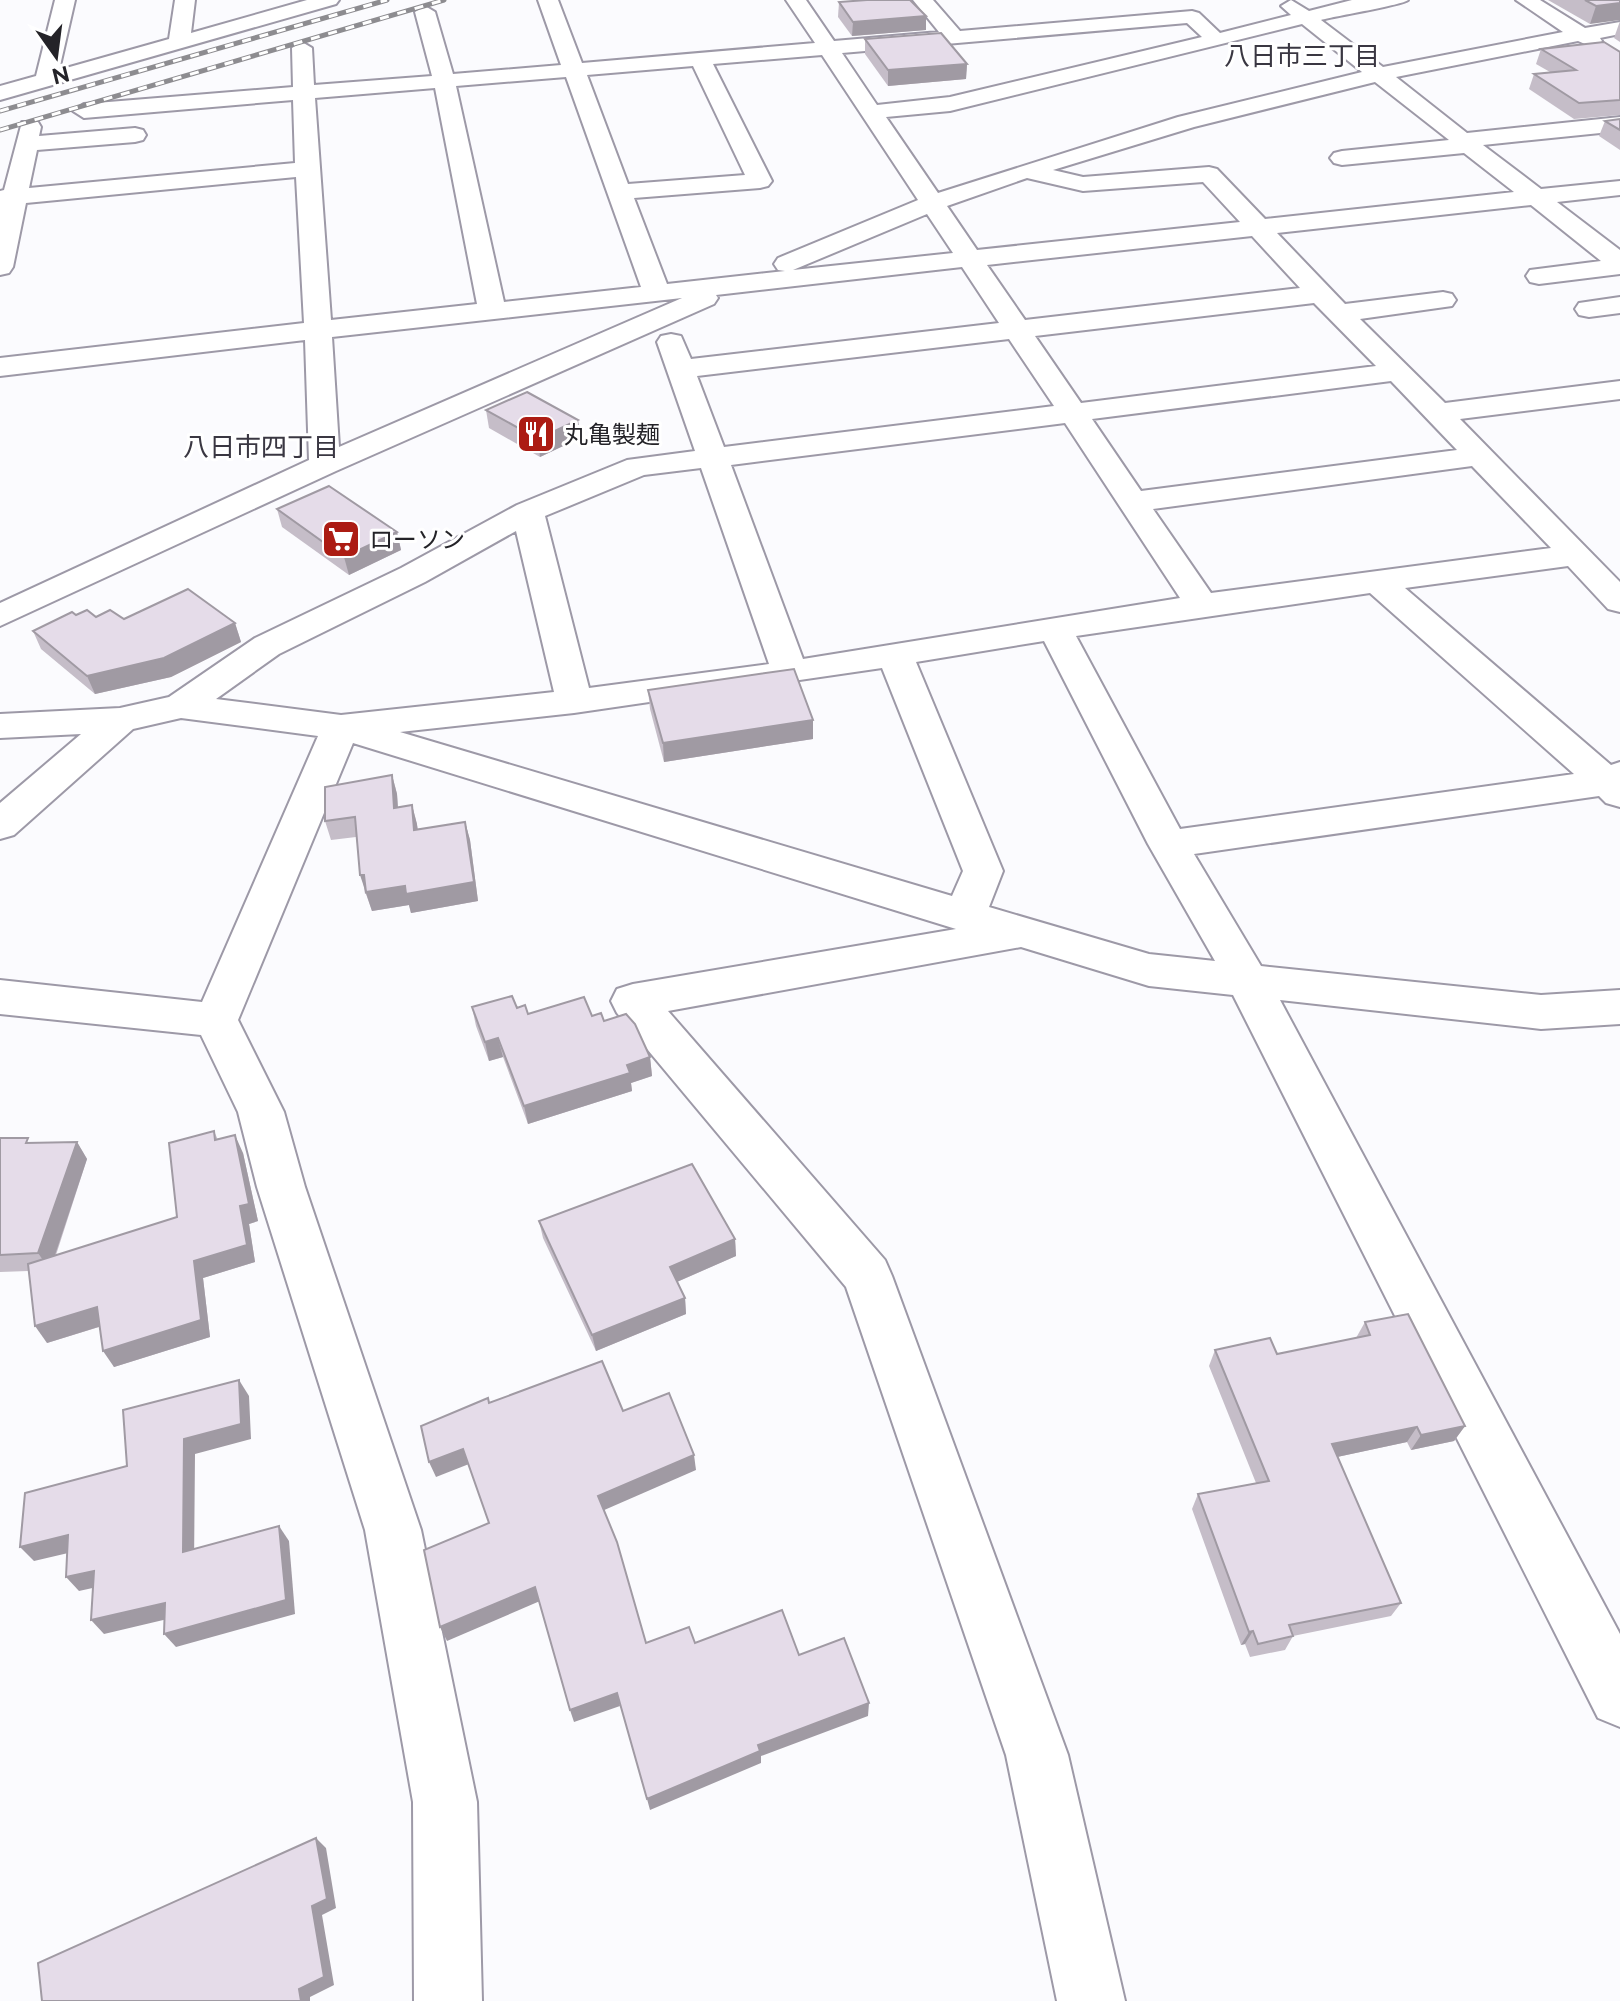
<svg xmlns="http://www.w3.org/2000/svg" width="1620" height="2001" font-family="Raleway,'Noto Sans JP',sans-serif">
  <rect width="100%" height="100%" fill="#fbfbfe"/>
  <g fill="none" stroke-linecap="round" stroke-linejoin="round">
    <g stroke="#9d99a7" stroke-width="4">
      <g id="minor">
        <path d="M55,0H75L59,70L169,39L175,0H195L191,33L307,0H339L336,4L0,100V86L36,76Z"/>
        <path d="M538,0H558L582,63L815,43L786,0H806L834,41L939,32L913,0H933L960,31L1192,11L1199,13L1220,33L1291,15L1281,6L1291,0L1309,11L1352,0H1408C1403,5 1335,16 1321,20L1383,67L1563,32L1516,0H1540L1585,28L1620,22V34L1600,38L1602,41L1599,45L1592,47L1578,41L1396,77L1467,133L1620,117V131L1483,145L1541,189L1620,181V195L1557,202L1620,250V274L1539,284L1530,282L1526,276L1530,270L1601,261L1531,205L1277,233L1345,304L1443,292L1452,294L1456,300L1452,306L1360,319L1445,403L1620,381V399L1460,419L1620,582V612L1608,609L1568,566L1405,588L1611,765L1620,762V807L1606,803L1599,796L1194,854L1261,966L1541,995L1620,990V1024L1541,1029L1280,1000L1620,1634V1727L1598,1718L1233,995L1149,986L1021,947L668,1011L885,1260L892,1276L1068,1755L1125,2001H1057L1006,1755L846,1287L617,1013L611,1001L617,989L633,984L956,929L353,743L238,1020L284,1112L305,1187L421,1530L477,1802L482,2001H414L413,1802L365,1530L257,1187L238,1112L201,1035L0,1014V980L202,1002L318,736L181,718L133,729L14,835L0,839V803L81,734L0,738V714L120,708L169,697L255,638L401,568L517,505L627,460L695,451L657,342L661,336L671,334L681,336L691,359L999,323L962,267L716,295L718,298L714,304L336,471L0,626V603L309,460L305,340L0,376V358L304,323L296,177L26,203L13,267L9,273L0,275V191L4,190L22,122H38L41,127L39,136L135,128L143,130L146,135L143,140L135,142L37,150L29,188L295,163L293,100L84,118L73,111L84,104L293,87L292,48L302,42L312,48L314,85L432,76L415,12L425,6L435,12L453,74L561,65ZM1187,23L1202,37L950,97L877,105L842,53ZM1302,24L1362,72L1178,117L938,193L886,117L950,111ZM822,55L918,200L778,258L774,264L778,270L785,271L667,284L634,198L760,188L768,186L772,181L713,64ZM693,66L745,175L628,184L587,75ZM566,77L641,287L504,302L456,86ZM1375,82L1449,140L1342,151L1334,153L1330,158L1334,163L1342,165L1464,153L1514,192L1265,219L1217,169L1209,167L1083,177L1053,170L1194,127ZM435,88L477,304L331,320L315,98ZM1027,178L1083,191L1203,182L1240,222L977,250L947,206ZM927,214L953,253L793,270ZM1252,236L1300,288L1025,320L987,265ZM682,298L339,447L332,337ZM1314,303L1376,366L1081,403L1035,336ZM1009,339L1054,406L724,447L697,376ZM1391,381L1457,450L1141,491L1092,419ZM1065,423L1180,598L803,659L731,465ZM1472,466L1551,548L1211,593L1153,509ZM701,468L769,664L589,688L545,516L644,475ZM516,531L554,692L341,715L216,699L279,654L425,582ZM1370,593L1574,774L1180,829L1076,636ZM1044,641L1148,844L1215,961L1149,954L989,907L1003,871L916,662ZM882,668L963,871L952,896L400,732L574,713Z"/>
        <path d="M1620,297V313L1589,317L1579,315L1575,309L1579,303Z"/>
      </g>
    </g>
    <use href="#minor" fill="#fff" fill-rule="evenodd"/>
    <g stroke="#8d8c90" stroke-width="5">
      <g id="rail">
        <path d="M0,111L387,0"/>
        <path d="M0,130L444,0"/>
      </g>
    </g>
    <use href="#rail" stroke="#fff" stroke-width="3" stroke-dasharray="9" stroke-linecap="butt"/>
  </g>
  <g fill="#c5bdc8">
    <path d="M1548,0H1620L1590,24Z"/>
    <path d="M839,2L926,30L852,36L838,17Z"/>
    <path d="M1620,21V42L1614,38Z"/>
    <path d="M865,39L967,64L966,79L888,86L865,54Z"/>
    <path d="M1541,49L1620,52V115L1574,119L1529,89L1534,74L1550,72L1536,64Z"/>
    <path d="M1620,119V150L1599,136L1605,121Z"/>
    <path d="M486,410L578,420L580,438L540,457L489,428Z"/>
    <path d="M277,509L397,532L401,550L349,575L282,527Z"/>
    <path d="M76,615L124,619L235,623L241,642L171,677L95,694L41,649L33,631Z"/>
    <path d="M648,690L813,720V739L664,762L650,709Z"/>
    <path d="M392,775L397,794L398,808L412,805L418,829L465,822L470,840L478,901L411,913L409,905L372,911L366,894H365L356,837L331,840L325,821Z"/>
    <path d="M472,1007L517,1008L528,1014L592,1016L604,1021L650,1057L652,1076L631,1083L632,1091L528,1124L503,1057L489,1061L476,1026Z"/>
    <path d="M214,1131L218,1140L243,1153L258,1221L249,1224L255,1262L203,1278L210,1337L114,1367L99,1327L47,1343L28,1271L0,1272V1138L31,1143L77,1142L87,1159L56,1255L177,1217Z"/>
    <path d="M539,1221L735,1239L736,1256L677,1282L685,1298L686,1314L596,1351L543,1238Z"/>
    <path d="M1365,1322L1465,1426L1454,1441L1411,1450L1407,1442L1337,1457L1401,1603L1391,1616L1293,1636L1285,1650L1250,1657L1245,1644L1241,1645L1192,1509L1198,1494L1256,1483L1209,1366L1215,1350L1277,1354L1356,1338Z"/>
  </g>
  <g fill="#a09aa3">
    <path d="M1620,3V20L1590,24L1596,6Z"/>
    <path d="M926,16V30L852,36L853,22Z"/>
    <path d="M967,64L966,79L888,86V70Z"/>
    <path d="M578,420L580,438L540,457L538,439Z"/>
    <path d="M397,532L401,550L349,575L344,557Z"/>
    <path d="M235,623L241,642L171,677L95,694L87,676Z"/>
    <path d="M813,720V739L664,762L663,743Z"/>
    <path d="M392,775L397,794L399,827L394,808Z"/>
    <path d="M412,805L417,824L419,849L414,830Z"/>
    <path d="M465,822L470,840L478,901L411,913L409,905L372,911L360,875Z"/>
    <path d="M498,1038L503,1057L489,1061L485,1042Z"/>
    <path d="M650,1057L652,1076L631,1083L632,1091L528,1124L524,1106L627,1065Z"/>
    <path d="M235,1135L243,1153L258,1221L249,1224L255,1262L203,1278L210,1337L114,1367L103,1351L194,1261L240,1206Z"/>
    <path d="M77,1142L87,1159L50,1270L38,1253Z"/>
    <path d="M735,1239L736,1256L672,1284L670,1267Z"/>
    <path d="M685,1298L686,1314L596,1351L592,1335Z"/>
    <path d="M97,1307L108,1324L47,1343L35,1326Z"/>
    <path d="M239,1380L249,1396L251,1439L195,1454L194,1566L183,1552L184,1439Z"/>
    <path d="M1465,1426L1454,1441L1411,1450L1421,1435Z"/>
    <path d="M1417,1427L1407,1442L1323,1460L1332,1444Z"/>
    <path d="M463,1449L469,1464L436,1477L429,1462Z"/>
    <path d="M694,1455L696,1470L602,1511L598,1496Z"/>
    <path d="M279,1526L289,1541L295,1614L176,1647L164,1634Z"/>
    <path d="M68,1535L81,1550L34,1561L20,1547Z"/>
    <path d="M94,1571L106,1585L79,1591L66,1577Z"/>
    <path d="M535,1587L540,1601L447,1641L440,1627Z"/>
    <path d="M165,1603L176,1617L104,1634L91,1620Z"/>
    <path d="M1253,1631L1245,1644L1241,1645L1249,1632Z"/>
    <path d="M617,1693L620,1706L574,1722L570,1710Z"/>
    <path d="M869,1703L868,1716L761,1756V1763L650,1810L647,1799L758,1745Z"/>
    <path d="M316,1838L326,1848L336,1908L322,1915L334,1985L310,1997V2001H301L299,1989L312,1906Z"/>
  </g>
  <g fill="#e5dce9" stroke="#a09aa3" stroke-width="2">
    <path d="M867,0H910L926,16L853,22L839,2Z"/>
    <path d="M1585,0H1620V3L1596,6Z"/>
    <path d="M941,33L967,64L888,70L865,39Z"/>
    <path d="M1604,42L1620,52V100L1579,103L1534,74L1576,70L1541,49Z"/>
    <path d="M1620,119V130L1605,121Z"/>
    <path d="M527,392L578,420L538,439L486,410Z"/>
    <path d="M329,486L397,532L344,557L277,509Z"/>
    <path d="M188,589L235,623L164,658L87,676L33,631L72,612L76,615L87,610L96,617L110,610L124,619Z"/>
    <path d="M794,669L813,720L663,743L648,690Z"/>
    <path d="M392,775L394,808L412,805L414,830L465,822L474,882L406,894L405,886L366,892L364,875H360L355,817L325,821V787Z"/>
    <path d="M512,996L517,1008L525,1005L528,1014L584,997L592,1016L601,1013L604,1021L626,1014L635,1024L650,1057L627,1065L630,1073L524,1106L498,1038L485,1042L472,1007Z"/>
    <path d="M214,1131L215,1140L235,1135L249,1204L240,1206L247,1245L194,1261L201,1320L103,1351L97,1307L35,1326L28,1264L177,1217L169,1143Z"/>
    <path d="M0,1138H28L26,1143L77,1142L38,1253L0,1255Z"/>
    <path d="M692,1164L735,1239L670,1267L685,1298L592,1335L539,1221Z"/>
    <path d="M1408,1314L1465,1426L1421,1435L1417,1427L1332,1444L1401,1603L1289,1625L1293,1636L1258,1644L1253,1631L1249,1632L1198,1494L1269,1481L1215,1350L1270,1338L1277,1354L1370,1335L1365,1322Z"/>
    <path d="M602,1361L623,1411L669,1393L694,1455L598,1496L617,1542L646,1643L689,1627L695,1643L782,1610L799,1655L844,1638L869,1703L758,1745L760,1751L647,1799L617,1693L570,1710L535,1587L440,1627L424,1550L489,1523L463,1449L429,1462L421,1426L488,1398L489,1403Z"/>
    <path d="M239,1380L241,1424L184,1439L183,1552L279,1526L286,1600L164,1634L165,1603L91,1620L94,1571L66,1577L68,1535L20,1547L25,1493L127,1466L123,1410Z"/>
    <path d="M316,1838L327,1899L312,1906L324,1977L299,1989L301,2001H42L38,1963Z"/>
  </g>
  <defs>
    <g id="restaurant-square" transform="scale(2)"><rect x="-9" y="-9" width="18" height="18" rx="4" fill="#ac1c13" stroke="#fff"/><path d="M-5-6h1v4h1v-4h1v4h1v-4h1v5L-1.5 .5V6h-2V.5L-5-1ZM5-6V6H3V1.5H1.5Q1.5-4 5-6Z" fill="#fff"/></g>
    <g id="supermarket-square" transform="scale(2)"><rect x="-9" y="-9" width="18" height="18" rx="4" fill="#ac1c13" stroke="#fff"/><path d="M-6-5.5h2.5l.6 2H6L4.5 2H-2.5L-4.4-4H-6ZM-1.5 3.2a1.3 1.3 0 1 0 .1 0ZM3 3.2a1.3 1.3 0 1 0 .1 0Z" fill="#fff"/></g>
  </defs>
  <g fill-rule="evenodd">
    <use href="#restaurant-square" x="536" y="434"/>
    <use href="#supermarket-square" x="341" y="539"/>
  </g>
  <g text-anchor="middle" dominant-baseline="central" stroke-width="6" stroke-linejoin="round" paint-order="stroke">
    <g font-size="24" fill="#242328" stroke="#fff" text-anchor="start">
      <text x="564" y="434">丸亀製麺</text>
      <text x="369" y="539">ローソン</text>
    </g>
    <g font-size="26" fill="#3a3742" stroke="#fff">
      <text x="1302" y="56">八日市三丁目</text>
      <text x="261" y="447">八日市四丁目</text>
    </g>
  </g>
  <g transform="translate(56 56) rotate(166)" stroke="#ffffff" stroke-width="6" paint-order="stroke">
  <path d="M0-6L14 30L0 20L-14 30Z" fill="#242328"/>
  <text y="-12" font-size="22" font-weight="bold" text-anchor="middle" fill="#242328">N</text>
  </g>
</svg>
